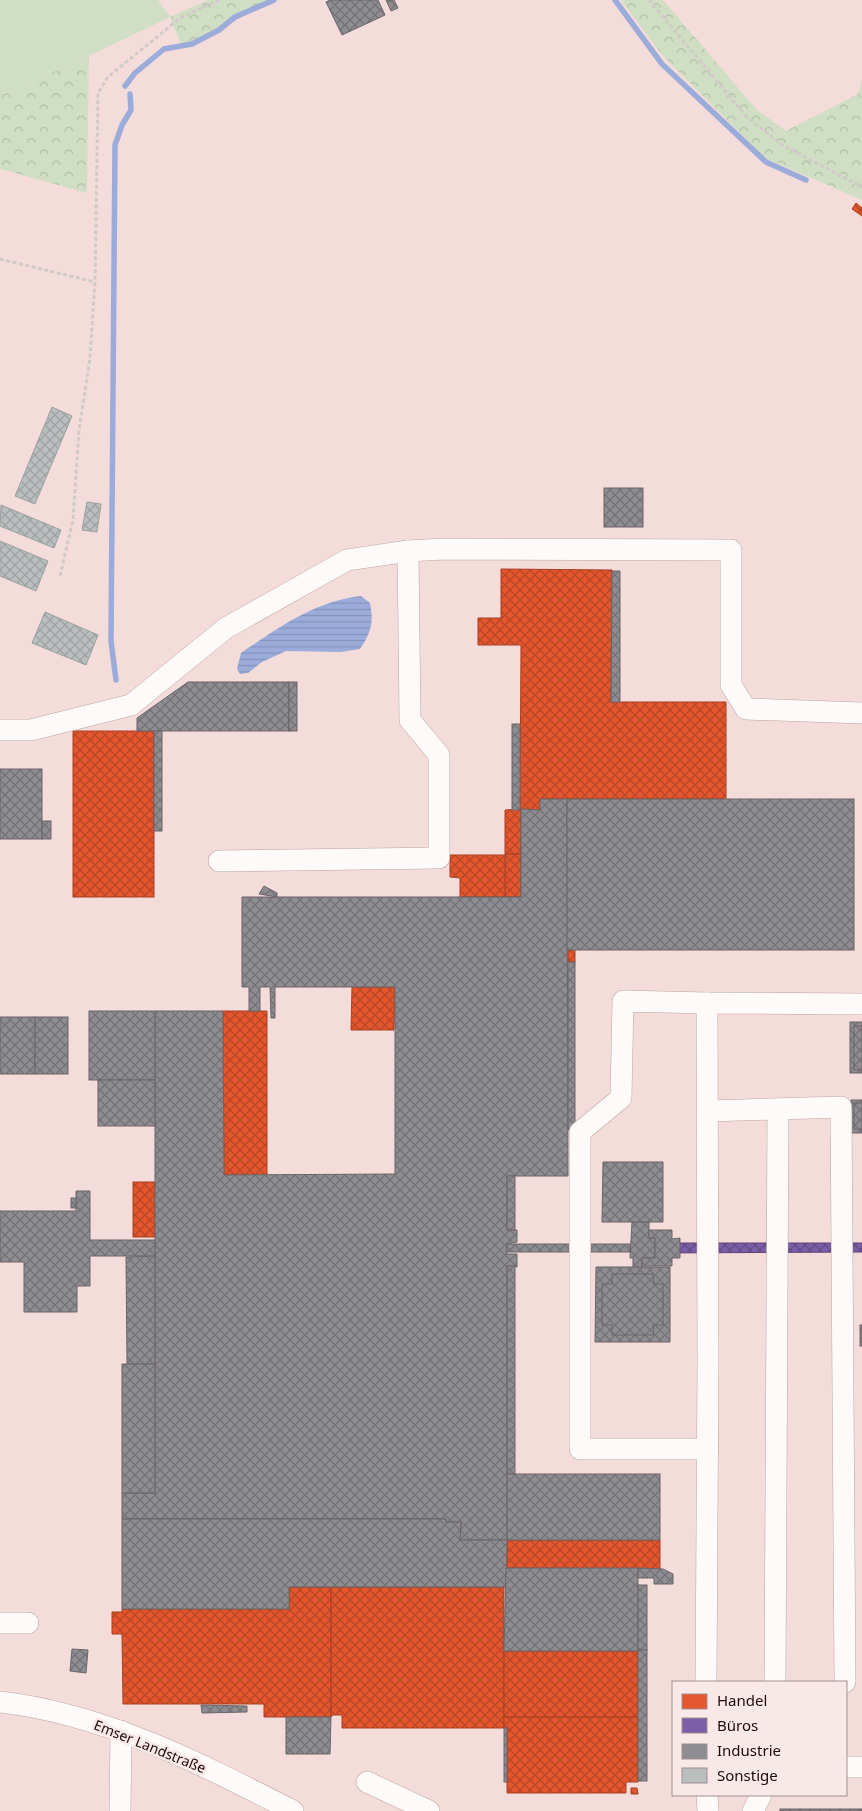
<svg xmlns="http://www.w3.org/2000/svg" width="862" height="1811" font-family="'Noto Sans',sans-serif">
  <defs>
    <pattern id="forest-crowns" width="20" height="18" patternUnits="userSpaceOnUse" patternTransform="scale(1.25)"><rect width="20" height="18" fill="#d0dfc3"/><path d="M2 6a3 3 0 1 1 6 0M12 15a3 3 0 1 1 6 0" fill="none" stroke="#b2bea6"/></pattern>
    <pattern id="water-rules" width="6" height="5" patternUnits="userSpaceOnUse" patternTransform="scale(1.25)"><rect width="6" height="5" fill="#9bacdb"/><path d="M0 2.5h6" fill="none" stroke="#8593ba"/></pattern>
    <pattern id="shops-cross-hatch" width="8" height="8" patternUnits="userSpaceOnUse" patternTransform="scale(1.25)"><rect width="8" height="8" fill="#e4572e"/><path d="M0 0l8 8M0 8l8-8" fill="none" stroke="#b84625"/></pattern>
    <pattern id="offices-cross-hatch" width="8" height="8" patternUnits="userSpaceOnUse" patternTransform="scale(1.25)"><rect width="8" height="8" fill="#7b5ea7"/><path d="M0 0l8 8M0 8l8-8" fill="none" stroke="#644c86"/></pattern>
    <pattern id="industry-cross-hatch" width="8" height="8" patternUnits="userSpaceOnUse" patternTransform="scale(1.25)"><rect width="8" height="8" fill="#8d8d92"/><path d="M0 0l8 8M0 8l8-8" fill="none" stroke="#737175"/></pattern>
    <pattern id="building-cross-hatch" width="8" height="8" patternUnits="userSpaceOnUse" patternTransform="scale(1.25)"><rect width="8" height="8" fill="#b9bebe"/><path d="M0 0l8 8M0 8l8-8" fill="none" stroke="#9fa2a2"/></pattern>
  </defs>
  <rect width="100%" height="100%" fill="#f4dcda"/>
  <path fill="#d0dfc3" d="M0,0H158L170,17L89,56L0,96Z"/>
  <g fill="url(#forest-crowns)">
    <path d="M208,0H277L182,46L170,17Z"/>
    <path d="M621,0H663L757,110L786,131L858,94L862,80V200L765,158L663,56Z"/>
    <path d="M89,56L87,193L0,169V96Z"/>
  </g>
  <path fill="url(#water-rules)" d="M361,596L370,603C374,622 371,633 360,649L341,652L286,651L262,662L248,673L240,674L237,669L241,653C278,628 315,601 361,596Z"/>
  <g fill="url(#shops-cross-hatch)" stroke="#a94023">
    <path d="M856,203L862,208V216L852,209Z"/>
    <rect x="608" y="492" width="32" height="31"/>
    <path d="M501,569L612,570L611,702H726V799H540V810H520L521,645H478V618H501Z"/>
    <rect x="73" y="731" width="81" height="166"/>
    <path d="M521,809V854H505V810Z"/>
    <path d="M521,854V897H505V854Z"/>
    <path d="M450,855H505V897H460V878L450,877Z"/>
    <rect x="568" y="950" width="7" height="12"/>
    <path d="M352,987H395L394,1030H351Z"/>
    <path d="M223,1011H267V1175H224Z"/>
    <rect x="133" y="1182" width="22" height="55"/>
    <path d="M507,1540H660V1569L507,1568Z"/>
    <path d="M289,1587H331V1717H264V1704H123L122,1634H112V1612H122V1609H289Z"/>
    <path d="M331,1587H504V1728H342V1715H333L331,1717Z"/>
    <rect x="504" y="1651" width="134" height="66"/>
    <path d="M504,1717H638V1782H626V1793H507V1728H504Z"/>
    <path d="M631,1788H637L638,1794H631Z"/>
  </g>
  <path fill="url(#offices-cross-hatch)" stroke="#5f4477" d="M656,1243H862V1252L656,1253Z"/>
  <g fill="url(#industry-cross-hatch)" stroke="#6c6569">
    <path d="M330,0H378L385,15L342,35L326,2Z"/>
    <path d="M386,0H394L398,8L391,11Z"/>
    <rect x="604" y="488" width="39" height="39"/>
    <path d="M612,571H620V702H611Z"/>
    <path d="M188,682H289V731H137V718Z"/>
    <rect x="289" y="682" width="8" height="49"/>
    <rect x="512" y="724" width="8" height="86"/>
    <rect x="154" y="731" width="8" height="100"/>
    <rect x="0" y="769" width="42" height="70"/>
    <path d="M540,799H567L568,1176H507V1230H517V1242L507,1244V1254H517V1267L507,1266V1540H460L461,1522H446V1519H122V1493H155V1011H223L224,1175L395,1174V987H275V1018H271L270,987H260V1011H249V987H242V897H521V809L540,810Z"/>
    <rect x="567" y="799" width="287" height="151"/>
    <rect x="42" y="821" width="9" height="18"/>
    <path d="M264,886L277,893V897L259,894Z"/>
    <rect x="568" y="962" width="7" height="168"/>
    <rect x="89" y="1011" width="66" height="69"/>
    <rect x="0" y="1017" width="35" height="57"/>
    <rect x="35" y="1017" width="33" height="57"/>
    <rect x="850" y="1022" width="12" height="51"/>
    <rect x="854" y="1026" width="8" height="44"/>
    <rect x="98" y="1080" width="57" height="46"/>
    <path d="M851,1100H862V1133H850Z"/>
    <rect x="854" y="1103" width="8" height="26"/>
    <path d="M603,1162H663V1222H602Z"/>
    <rect x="507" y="1176" width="8" height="54"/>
    <path d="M76,1191H90V1240H155V1256H90V1286H77V1312H24V1262H0V1211H76Z"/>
    <rect x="71" y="1198" width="5" height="10"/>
    <path d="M632,1222H649V1238H655V1258H642V1274H633V1258H630Z"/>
    <path d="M649,1230H672V1239L680,1238V1258H672V1266H642V1258H655V1238H649Z"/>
    <rect x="507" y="1244" width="123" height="8"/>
    <path d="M155,1256V1364H127L126,1257Z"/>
    <rect x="507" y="1266" width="8" height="208"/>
    <path d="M596,1267H670V1342H595Z"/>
    <path d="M612,1274H653L654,1284H663V1325H653L654,1335H612V1325H602V1284H612Z"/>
    <rect x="860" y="1325" width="2" height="21"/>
    <rect x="122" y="1364" width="33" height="129"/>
    <rect x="507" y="1474" width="153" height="66"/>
    <path d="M122,1519H446V1522H461L460,1540H507L506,1587H289V1609H122Z"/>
    <path d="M506,1568H638V1651H504Z"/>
    <path d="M638,1568L663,1569L673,1574V1584H654V1578H638Z"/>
    <rect x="638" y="1585" width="9" height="65"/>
    <path d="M72,1649L88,1650L86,1673L70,1671Z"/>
    <rect x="638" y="1650" width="9" height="131"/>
    <path d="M201,1705L247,1706V1712L202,1713Z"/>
    <path d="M286,1717H331L330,1754H286Z"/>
    <rect x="504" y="1728" width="3" height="54"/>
    <rect x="780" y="1809" width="82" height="2"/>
  </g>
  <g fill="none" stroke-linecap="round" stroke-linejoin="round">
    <g stroke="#9bacdb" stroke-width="5.5">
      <path d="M615,0L662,64L766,162L806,180"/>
      <path d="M125,86L135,73L164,49L192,44L219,30L235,17L274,0"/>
      <path d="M116,680L111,641L115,145L122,125L131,110L130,94"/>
    </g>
  </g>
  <g fill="url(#building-cross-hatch)" stroke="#9ba1a1">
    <path d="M52,407L72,416L35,504L15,496Z"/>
    <path d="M87,502L101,504L97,532L82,530Z"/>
    <path d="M1,505L61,530L54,548L0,526Z"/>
    <path d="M0,541L48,561L36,591L0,576Z"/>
    <path d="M45,612L98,635L86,665L32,643Z"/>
  </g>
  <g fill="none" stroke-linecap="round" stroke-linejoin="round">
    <g stroke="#bba5a3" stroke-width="22">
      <g id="minor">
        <path d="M0,730H31L131,705L226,628L347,560L408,551L444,549L731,550V685L746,709L862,713"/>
        <path d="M219,861L439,858V755L410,720L408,551"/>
        <path d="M707,1003L623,1001L621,1098L580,1132V1449H708"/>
        <path d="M708,1111L841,1107L845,1682"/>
        <path d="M0,1623H28"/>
        <path d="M706,1682L708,1364L707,1003L862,1004"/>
        <path d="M775,1682L778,1109"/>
        <path d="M0,1702C105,1714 201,1764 293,1811"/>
        <path d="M846,1767H862"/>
        <path d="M367,1782L429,1811"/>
        <path d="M707,1795L708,1811"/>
        <path d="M120,1811L121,1731"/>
        <path d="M753,1811L761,1795"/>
      </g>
    </g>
    <g stroke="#d1cac9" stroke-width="3" stroke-dasharray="4 2.5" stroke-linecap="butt">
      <path d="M649,0L747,117L784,146L862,187"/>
      <path d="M0,259L95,282"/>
      <path d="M60,576L73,520L79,430L90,358L95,282L98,93L108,77L180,18L219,0"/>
    </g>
    <use href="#minor" stroke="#fdfaf9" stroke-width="21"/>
  </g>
  <g text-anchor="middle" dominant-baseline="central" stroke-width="5" stroke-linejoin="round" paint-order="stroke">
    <g font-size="14" fill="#1f0908" stroke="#f8e9e8">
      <text transform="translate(150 1746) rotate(22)">Emser Landstraße</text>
    </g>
  </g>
  <rect x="672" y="1681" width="175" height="115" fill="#f8e9e8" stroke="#a18f8e"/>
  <rect x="682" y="1694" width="25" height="15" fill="#e4572e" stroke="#a18f8e"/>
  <text x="717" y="1706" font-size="15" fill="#1f0908">Handel</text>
  <rect x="682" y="1718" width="25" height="15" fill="#7b5ea7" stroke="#a18f8e"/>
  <text x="717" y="1731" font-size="15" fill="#1f0908">Büros</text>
  <rect x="682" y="1744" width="25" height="15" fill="#8d8d92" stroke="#a18f8e"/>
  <text x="717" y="1756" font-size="15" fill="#1f0908">Industrie</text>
  <rect x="682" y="1768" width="25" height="15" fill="#b9bebe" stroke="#a18f8e"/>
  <text x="717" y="1781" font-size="15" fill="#1f0908">Sonstige</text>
</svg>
